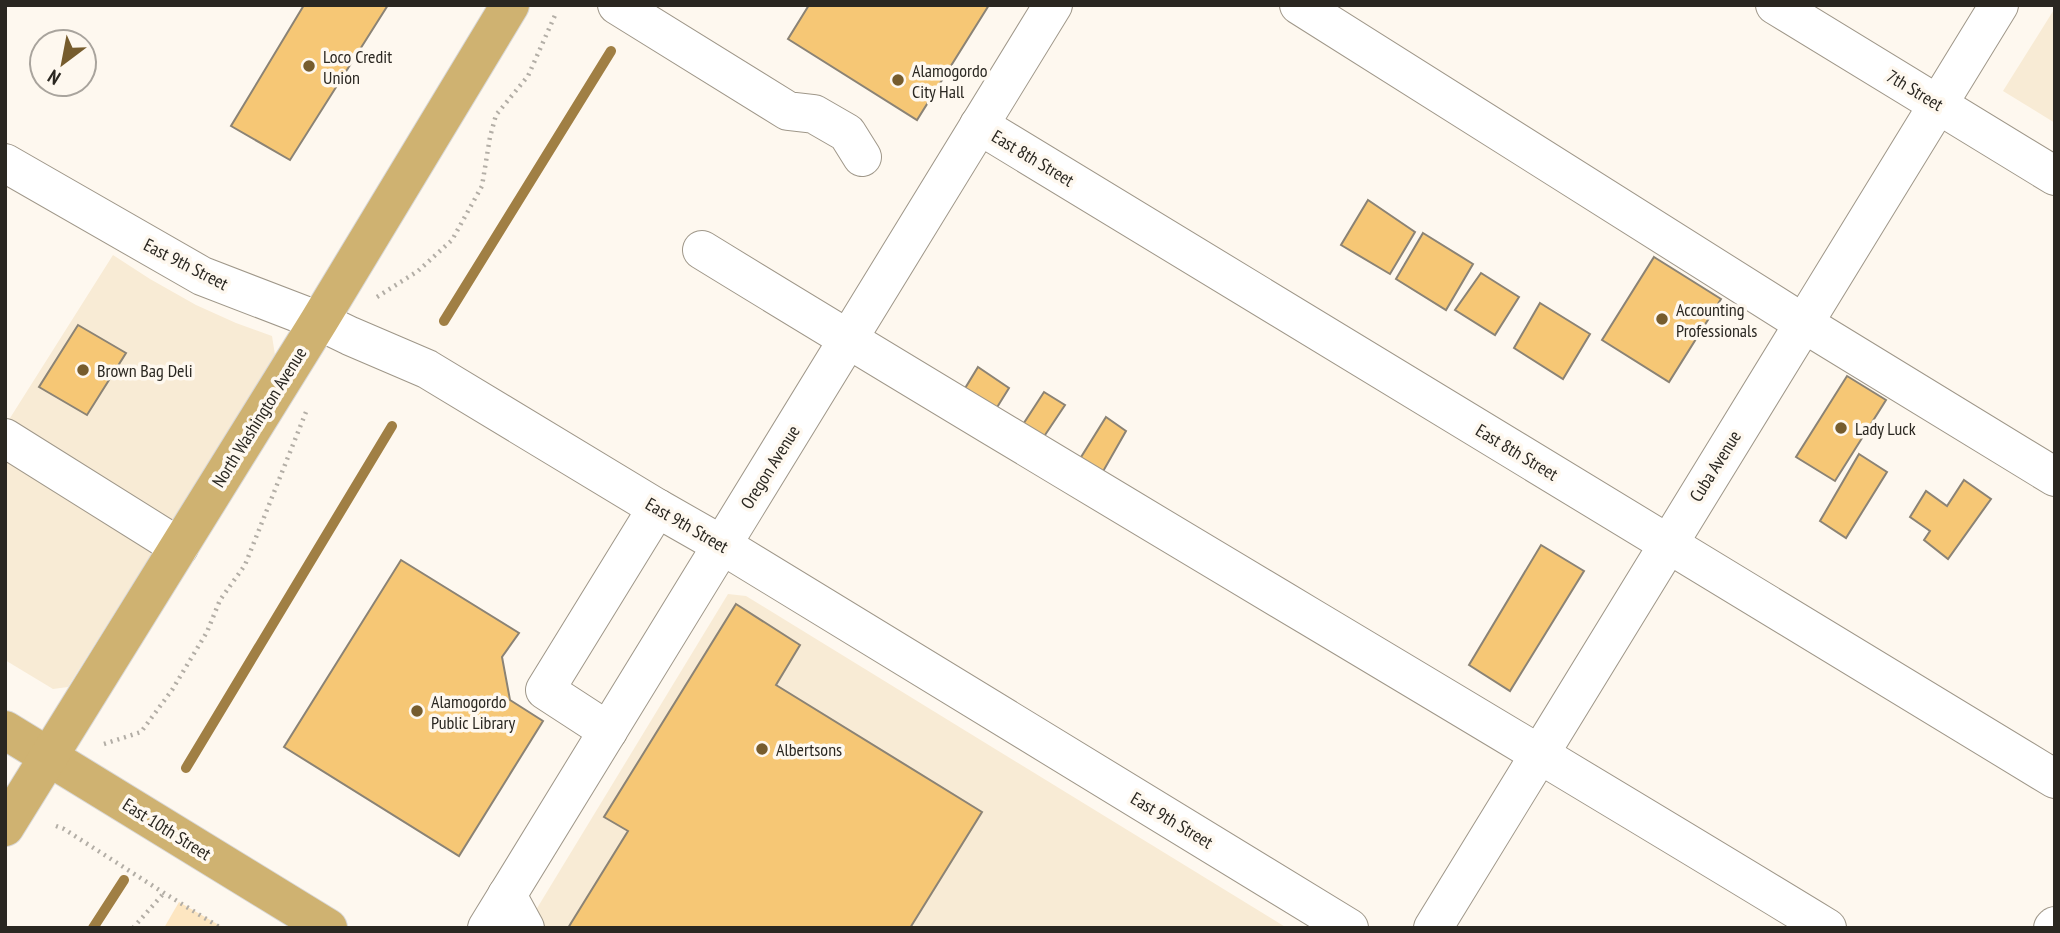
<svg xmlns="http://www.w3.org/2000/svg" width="2060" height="933" font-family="'PT Sans Narrow',sans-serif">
  <rect width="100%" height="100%" fill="#fef8ef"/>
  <g fill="#f8ebd5">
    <path d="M2055,8V123L2003,91Z"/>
    <path d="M113,255L150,279L196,305L236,323L272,336L275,355L168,530L5,426Z"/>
    <path d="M5,450L157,545L68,687L53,689L5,660Z"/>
    <path d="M728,594L746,596L1287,928H525Z"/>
  </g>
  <path fill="#fde6c1" d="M179,902L224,928H164Z"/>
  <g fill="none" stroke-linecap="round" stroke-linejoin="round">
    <g stroke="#a07f44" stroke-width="10">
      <path d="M444,321L611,51"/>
      <path d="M186,768L392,426"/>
      <path d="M93,928L124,880"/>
    </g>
  </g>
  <g fill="#f6c775" stroke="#8b8375" stroke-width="2">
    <path d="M304,5H388L290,160L231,126Z"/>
    <path d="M809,5H989L917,120L788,39Z"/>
    <path d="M1368,200L1415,232L1390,274L1341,245Z"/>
    <path d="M1423,233L1473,264L1446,310L1396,279Z"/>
    <path d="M1654,257L1721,299L1669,382L1602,340Z"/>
    <path d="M1481,273L1519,297L1495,335L1455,310Z"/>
    <path d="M1540,303L1590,334L1563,379L1514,348Z"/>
    <path d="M78,325L126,353L87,415L39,387Z"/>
    <path d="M978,367L1009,388L996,409L964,390Z"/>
    <path d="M1847,376L1886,400L1835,481L1796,457Z"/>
    <path d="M1044,392L1065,405L1043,438L1022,426Z"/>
    <path d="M1106,417L1126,431L1101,475L1078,462Z"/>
    <path d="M1859,454L1887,472L1846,538L1820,521Z"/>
    <path d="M1964,480L1991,499L1948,559L1924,540L1930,531L1910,517L1926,491L1947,506Z"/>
    <path d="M1541,545L1584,571L1510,691L1469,665Z"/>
    <path d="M401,560L519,633L502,657L510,700L543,721L459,856L284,747Z"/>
    <path d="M736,604L800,645L776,685L982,812L910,928H568L628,831L604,817Z"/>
  </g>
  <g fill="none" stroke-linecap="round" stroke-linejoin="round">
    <g stroke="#9f9789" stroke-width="40">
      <g id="minor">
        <path d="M617,5L788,111L814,114L847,133L862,157"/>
        <path d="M1299,5L1803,323L2055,477"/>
        <path d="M1775,5L2055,176"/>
        <path d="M979,125L2055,779"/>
        <path d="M5,163L202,276L319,321L350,336L427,369L657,508L722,545L1349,928"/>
        <path d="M702,250C1075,479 1453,700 1827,928"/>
        <path d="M5,438L179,547"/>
        <path d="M608,731L545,690L657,508"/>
        <path d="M507,895L525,928"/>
        <path d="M487,928L1053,5"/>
        <path d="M1433,928L1999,5"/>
        <path d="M2053,928L2055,926"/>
      </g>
    </g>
    <g stroke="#d9d8d7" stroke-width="40">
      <g id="major">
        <path d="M5,730L328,928"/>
        <path d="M5,827L319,321L510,5"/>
      </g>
    </g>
    <g stroke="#b3aea6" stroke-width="4.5" stroke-dasharray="2 5" stroke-linecap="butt">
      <path d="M377,297L418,271L452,240L482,186L490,137L496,115L528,76L556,13"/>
      <path d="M104,744L141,732L172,690L207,632L220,600L245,565L306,412"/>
      <path d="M56,826L64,829L164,893L221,928"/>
      <path d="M133,928L164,893"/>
    </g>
    <use href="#minor" stroke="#fff" stroke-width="38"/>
    <use href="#major" stroke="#cfb271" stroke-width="38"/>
  </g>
  <g fill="#765c2d" stroke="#fef8ef" stroke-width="2.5">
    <circle cx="309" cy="66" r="7"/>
    <circle cx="898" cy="80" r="7"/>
    <circle cx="1662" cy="319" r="7"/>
    <circle cx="83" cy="370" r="7"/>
    <circle cx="1841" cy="428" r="7"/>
    <circle cx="417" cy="711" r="7"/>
    <circle cx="762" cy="749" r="7"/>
  </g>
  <g text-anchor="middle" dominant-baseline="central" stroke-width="7" stroke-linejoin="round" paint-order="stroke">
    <g font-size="18" fill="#2a2721" stroke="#fef8ef" text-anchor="start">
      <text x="323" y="56">Loco Credit<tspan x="323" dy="21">Union</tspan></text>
      <text x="912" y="70">Alamogordo<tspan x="912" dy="21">City Hall</tspan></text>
      <text x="1676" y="309">Accounting<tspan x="1676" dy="21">Professionals</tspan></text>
      <text x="97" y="370">Brown Bag Deli</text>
      <text x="1855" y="428">Lady Luck</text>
      <text x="431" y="701">Alamogordo<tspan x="431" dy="21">Public Library</tspan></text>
      <text x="776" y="749">Albertsons</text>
    </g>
    <g font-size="18" fill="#2a2721" stroke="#fef8ef">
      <text transform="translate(1915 90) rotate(31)">7th Street</text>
      <text transform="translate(1033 158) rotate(31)">East 8th Street</text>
      <text transform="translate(186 264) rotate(27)">East 9th Street</text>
      <text transform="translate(259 417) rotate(-58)">North Washington Avenue</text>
      <text transform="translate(1517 452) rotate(31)">East 8th Street</text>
      <text transform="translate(1715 466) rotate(-58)">Cuba Avenue</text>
      <text transform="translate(770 467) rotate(-58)">Oregon Avenue</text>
      <text transform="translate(687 525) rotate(30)">East 9th Street</text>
      <text transform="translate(1172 820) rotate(31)">East 9th Street</text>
      <text transform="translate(167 829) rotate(32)">East 10th Street</text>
    </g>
  </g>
  <rect width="2060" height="933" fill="none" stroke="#2a2721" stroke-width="14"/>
  <g transform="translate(63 63) rotate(212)"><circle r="33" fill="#fef8ef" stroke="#a9a49d" stroke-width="2"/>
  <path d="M0-5L12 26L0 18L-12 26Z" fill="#765c2d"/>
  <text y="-10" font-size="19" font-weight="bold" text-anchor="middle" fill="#2a2721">N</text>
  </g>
</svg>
